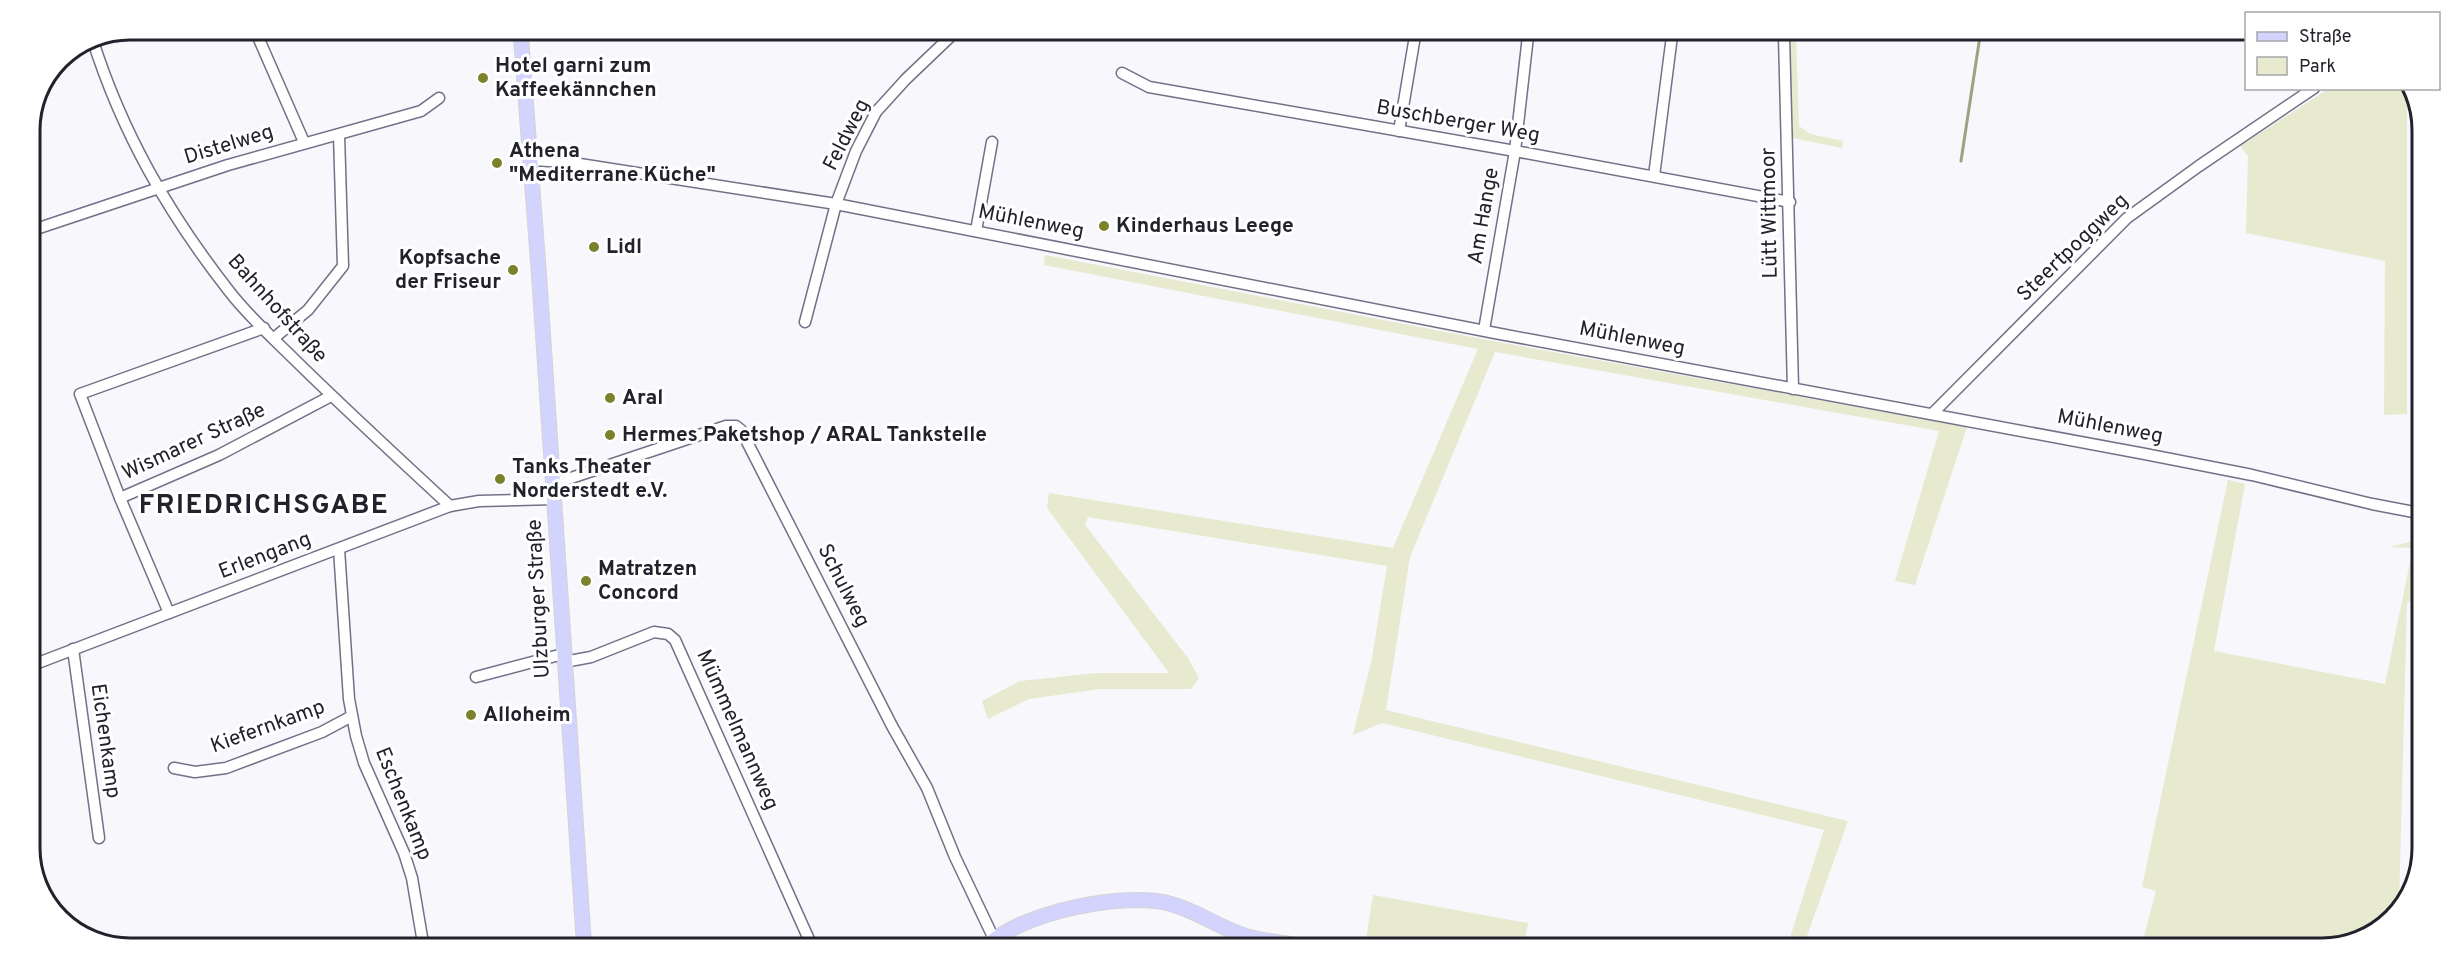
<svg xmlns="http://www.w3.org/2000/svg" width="2452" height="978" font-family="Overpass,sans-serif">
  <rect width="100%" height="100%" fill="#f7f7fc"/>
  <g fill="#e7eacf">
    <path d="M1789,36H1796L1799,126L1810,134L1843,141L1842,148L1793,138Z"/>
    <path d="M2328,89H2407V414L2384,415L2385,261L2246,233L2248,156L2240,146Z"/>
    <path d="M1045,255L1498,342L1967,427L1915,585L1895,581L1939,431L1495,352L1410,557L1386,710L1848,821L1803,947H1787L1824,830L1382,723L1353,735L1372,658L1387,566L1088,517L1085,525L1188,658L1199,678L1191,689H1100L1029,699L988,719L982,701L1020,681L1097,673H1169L1047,508L1049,493L1393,548L1478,349L1044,265Z"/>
    <path d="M2228,480L2245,484L2214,651L2385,684L2413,548L2389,547L2410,542L2419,532V595L2407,603L2399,904L2378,931L2322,948H2141L2156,891L2142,887Z"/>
    <path d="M1373,895L1528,923L1524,946H1365Z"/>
  </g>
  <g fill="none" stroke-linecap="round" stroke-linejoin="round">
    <path stroke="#9ea27e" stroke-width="3" d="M1961,161L1980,36"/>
    <g stroke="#717188" stroke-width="13">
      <g id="minor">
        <path d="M1784,36L1793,389"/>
        <path d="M258,37L304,142"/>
        <path d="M92,38C122,133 168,213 229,291C248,316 273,338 295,360C346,410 398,458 450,506"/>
        <path d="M1122,73L1149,87L1515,151L1790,202"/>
        <path d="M1399,131L1415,36"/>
        <path d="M531,160L567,162L836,204L1495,333L2145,454L2252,475L2372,504L2419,513"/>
        <path d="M1654,176L1672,36"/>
        <path d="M30,216L34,229"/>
        <path d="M30,231L228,165L421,111L439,98"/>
        <path d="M976,231L992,142"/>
        <path d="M805,322L836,204L856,151L876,112L906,79L950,37"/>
        <path d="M1484,330L1515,151L1528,36"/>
        <path d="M274,338L308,310L343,266L339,135"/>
        <path d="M1933,413L2127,218L2199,166L2314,88"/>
        <path d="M553,482L565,480L726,426H736L741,430L892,726L927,788L955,857L994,939"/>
        <path d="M120,498L219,455L331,396"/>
        <path d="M339,549L349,699L356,736L364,763L404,853L412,878L423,943"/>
        <path d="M169,613L120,498L80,394L264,328"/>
        <path d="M73,649L99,838"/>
        <path d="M564,662L591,657L654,632L668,634L675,640L811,944"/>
        <path d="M30,666L450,506L479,501L554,499"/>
        <path d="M476,677L563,654"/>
        <path d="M174,768L195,772L226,768L322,732L352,716"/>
      </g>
    </g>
    <g stroke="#d3d3d5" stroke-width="16">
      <g id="major">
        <path d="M521,37L539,275L584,944"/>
        <path d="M988,945C1023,912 1125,891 1171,904C1197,911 1218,927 1243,935C1260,941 1280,942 1297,945"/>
      </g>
    </g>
    <use href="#minor" stroke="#fff" stroke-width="10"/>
    <use href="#major" stroke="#d3d4fd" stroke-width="14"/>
  </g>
  <g fill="#7c822c" stroke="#fff" stroke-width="2">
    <circle cx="483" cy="78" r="6"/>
    <circle cx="497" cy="163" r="6"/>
    <circle cx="1104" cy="226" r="6"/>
    <circle cx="594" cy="247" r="6"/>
    <circle cx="513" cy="270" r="6"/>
    <circle cx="610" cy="398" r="6"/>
    <circle cx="610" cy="435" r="6"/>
    <circle cx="500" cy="479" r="6"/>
    <circle cx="586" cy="581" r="6"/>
    <circle cx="471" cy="715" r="6"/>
  </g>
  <g text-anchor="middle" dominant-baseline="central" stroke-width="6" stroke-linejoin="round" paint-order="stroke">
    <g font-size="21" font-weight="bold" fill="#22222c" stroke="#fff" text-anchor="start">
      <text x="495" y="66">Hotel garni zum<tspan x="495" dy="24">Kaffeekännchen</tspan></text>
      <text x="509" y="151">Athena<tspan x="509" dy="24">"Mediterrane Küche"</tspan></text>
      <text x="1116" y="226">Kinderhaus Leege</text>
      <text x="606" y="247">Lidl</text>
      <text x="501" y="258" text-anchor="end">Kopfsache<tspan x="501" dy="24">der Friseur</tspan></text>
      <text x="622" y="398">Aral</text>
      <text x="622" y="435">Hermes Paketshop / ARAL Tankstelle</text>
      <text x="512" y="467">Tanks Theater<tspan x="512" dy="24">Norderstedt e.V.</tspan></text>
      <text x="598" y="569">Matratzen<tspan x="598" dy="24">Concord</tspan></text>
      <text x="483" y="715">Alloheim</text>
    </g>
    <g font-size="21" fill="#22222c" stroke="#fff">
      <text transform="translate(1458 122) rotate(10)">Buschberger Weg</text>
      <text transform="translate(847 135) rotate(-63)">Feldweg</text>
      <text transform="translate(229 145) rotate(-17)">Distelweg</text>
      <text transform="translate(1770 213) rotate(-91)">Lütt Wittmoor</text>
      <text transform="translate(1484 216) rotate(-80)">Am Hange</text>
      <text transform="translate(1031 222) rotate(11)">Mühlenweg</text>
      <text transform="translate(2073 248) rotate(-44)">Steertpoggweg</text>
      <text transform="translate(277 309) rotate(48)">Bahnhofstraße</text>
      <text transform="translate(1632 339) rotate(11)">Mühlenweg</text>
      <text transform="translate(2110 427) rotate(11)">Mühlenweg</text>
      <text transform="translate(194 442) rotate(-25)">Wismarer Straße</text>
      <text transform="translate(265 556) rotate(-21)">Erlengang</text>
      <text transform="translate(843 586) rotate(63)">Schulweg</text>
      <text transform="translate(539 599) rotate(-93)">Ulzburger Straße</text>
      <text transform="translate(268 727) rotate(-20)">Kiefernkamp</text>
      <text transform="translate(737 730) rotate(66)">Mümmelmannweg</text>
      <text transform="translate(105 741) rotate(82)">Eichenkamp</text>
      <text transform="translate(403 804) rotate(68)">Eschenkamp</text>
    </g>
    <g font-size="27" font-weight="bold" letter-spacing="1.5" fill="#22222c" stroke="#fff">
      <text x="264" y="506">FRIEDRICHSGABE</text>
    </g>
  </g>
  <path d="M0 0H2452V978H0ZM130 40H2322A90 90 0 0 1 2412 130V848A90 90 0 0 1 2322 938H130A90 90 0 0 1 40 848V130A90 90 0 0 1 130 40Z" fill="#fff" fill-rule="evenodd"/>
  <path fill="none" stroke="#22222c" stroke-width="3" d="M130 40H2322A90 90 0 0 1 2412 130V848A90 90 0 0 1 2322 938H130A90 90 0 0 1 40 848V130A90 90 0 0 1 130 40Z"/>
  <rect x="2245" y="12" width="195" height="78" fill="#ffffff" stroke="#a7a7ab" stroke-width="1.5"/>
  <rect x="2257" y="32" width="30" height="9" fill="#d3d4fd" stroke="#a7a7ab" stroke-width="1.5"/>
  <text x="2299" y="42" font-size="18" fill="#22222c">Straße</text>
  <rect x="2257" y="57" width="30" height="18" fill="#e7eacf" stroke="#a7a7ab" stroke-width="1.5"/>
  <text x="2299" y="72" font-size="18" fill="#22222c">Park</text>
</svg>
